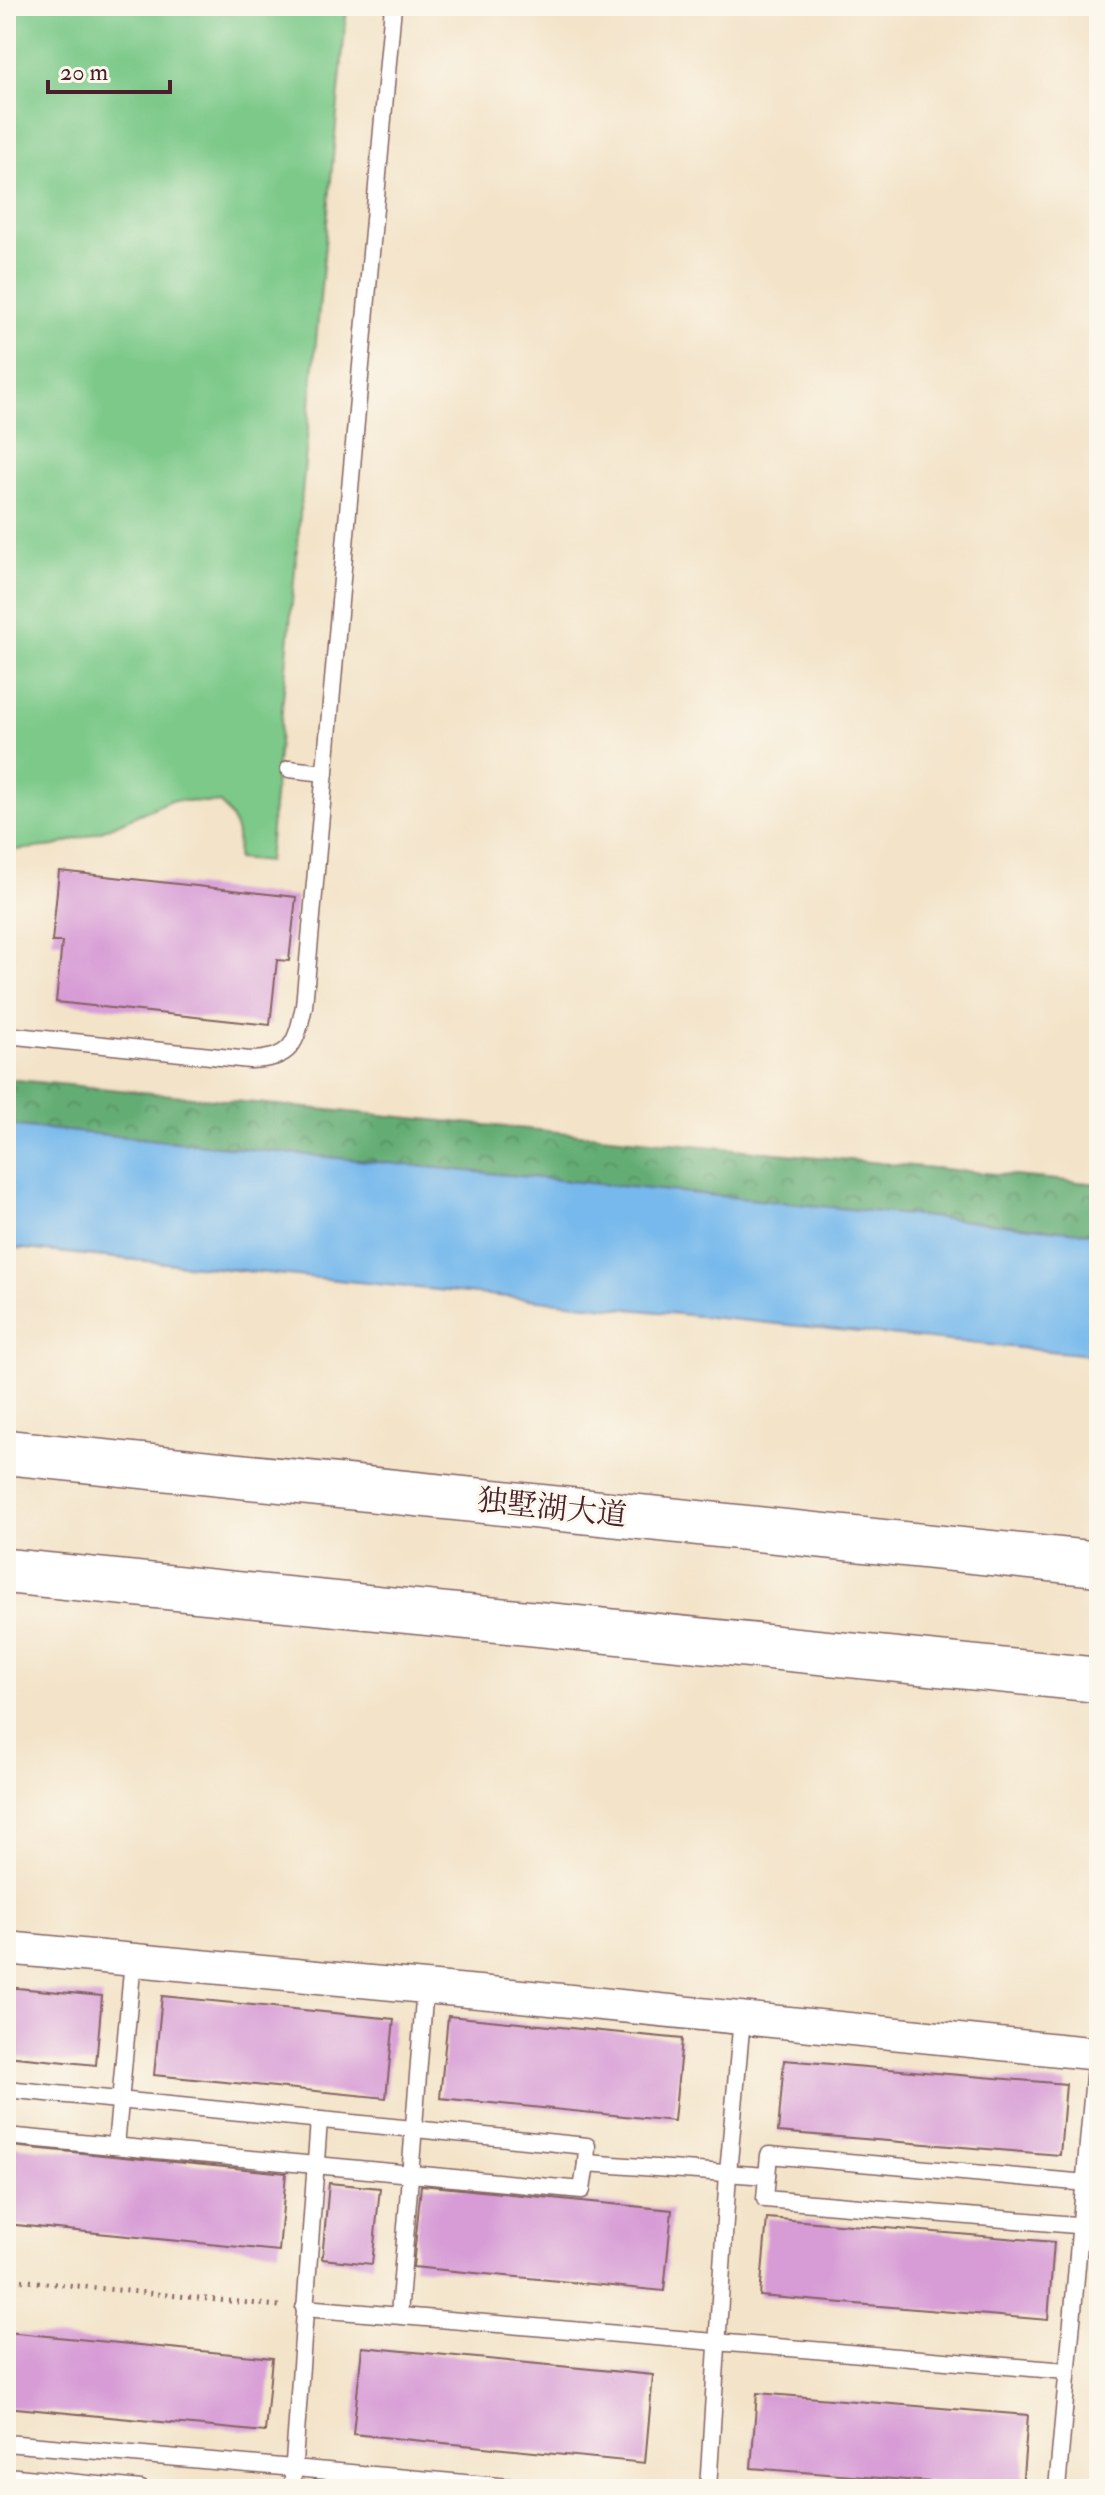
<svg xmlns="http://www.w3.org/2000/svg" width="1105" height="2495" font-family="'IM FELL Double Pica','Noto Serif SC',serif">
  <defs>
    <pattern id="forest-crowns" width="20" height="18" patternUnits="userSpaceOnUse" patternTransform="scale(2)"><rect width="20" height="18" fill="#64ad75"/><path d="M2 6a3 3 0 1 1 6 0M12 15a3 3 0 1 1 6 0" fill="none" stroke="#548c60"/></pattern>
  </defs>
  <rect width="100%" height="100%" fill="#fbf7ec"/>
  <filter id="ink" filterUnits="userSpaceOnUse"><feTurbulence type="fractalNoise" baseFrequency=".0125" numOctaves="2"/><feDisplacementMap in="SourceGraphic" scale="16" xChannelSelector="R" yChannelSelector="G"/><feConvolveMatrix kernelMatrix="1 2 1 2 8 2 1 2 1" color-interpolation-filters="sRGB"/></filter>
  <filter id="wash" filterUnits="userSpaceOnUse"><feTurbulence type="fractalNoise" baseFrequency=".006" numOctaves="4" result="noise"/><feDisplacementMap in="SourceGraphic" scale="32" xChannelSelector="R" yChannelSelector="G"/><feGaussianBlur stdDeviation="1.8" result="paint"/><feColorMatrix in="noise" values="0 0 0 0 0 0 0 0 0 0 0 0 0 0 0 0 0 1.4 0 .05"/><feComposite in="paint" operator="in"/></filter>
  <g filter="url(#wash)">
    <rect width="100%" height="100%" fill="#f3e3c8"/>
    <path fill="#7bc989" stroke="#62745a" stroke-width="2" d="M6,6H347L268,862L237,859C239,835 237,821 220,803L171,800L99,832L55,846L6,851Z"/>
    <path fill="url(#forest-crowns)" stroke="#576650" stroke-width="2" d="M6,1079L1099,1184V1234L6,1125Z"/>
    <path fill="#77b9ec" stroke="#606c8c" stroke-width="2" d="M6,1125L1099,1234V1356L6,1247Z"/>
    <g id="blocks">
      <g fill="#d79bd6">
        <path d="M59,871L296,897L289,961L277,960L270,1025L56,1002L62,942H52Z"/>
        <path d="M6,1987L102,1996L96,2065L6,2056Z"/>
        <path d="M162,1996L394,2019L386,2098L154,2075Z"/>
        <path d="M448,2016L682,2039L674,2121L440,2098Z"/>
        <path d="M784,2060L1066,2084L1060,2155L778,2132Z"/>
        <path d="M11,2146L286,2173L279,2251L6,2224Z"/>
        <path d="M329,2183L380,2188L372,2264L322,2259Z"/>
        <path d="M421,2185L672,2210L664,2291L413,2267Z"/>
        <path d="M767,2218L1054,2242L1048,2320L760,2296Z"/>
        <path d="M6,2332L272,2358L265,2432L6,2407Z"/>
        <path d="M362,2347L653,2375L645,2463L353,2434Z"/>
        <path d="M757,2393L1028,2415L1022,2489L751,2468Z"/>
      </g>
    </g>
  </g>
  <g filter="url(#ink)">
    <use href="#blocks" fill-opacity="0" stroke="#856462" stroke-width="2"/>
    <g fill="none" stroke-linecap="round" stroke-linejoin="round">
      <g stroke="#856462" stroke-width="19">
        <g id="lane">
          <path d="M289,769L325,773"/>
          <path d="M6,1035L250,1060C292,1059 296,1044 304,1006L393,6"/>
          <path d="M6,2089L587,2146L586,2163"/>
          <path d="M6,2136L582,2190L586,2163L767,2176L765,2199L1099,2227"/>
          <path d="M116,2146L133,1960"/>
          <path d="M767,2176L769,2155L1099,2184"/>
          <path d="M304,2308L1067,2371"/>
          <path d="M399,2315L425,1987"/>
          <path d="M6,2443L534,2489"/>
          <path d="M6,2476L141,2489"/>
          <path d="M292,2489L319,2120"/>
          <path d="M708,2489L728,2173L742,2018"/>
          <path d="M1057,2489L1096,2054"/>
        </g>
      </g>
      <g stroke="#856462" stroke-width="35">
        <path id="street" d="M6,1948L511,1995L1099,2054"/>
      </g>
      <g stroke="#856462" stroke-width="47">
        <g id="primary">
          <path d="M6,1452L1099,1564"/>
          <path d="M6,1571L1099,1680"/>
        </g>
      </g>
      <path stroke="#856462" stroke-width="5" stroke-dasharray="2 6" stroke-linecap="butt" d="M6,2279L279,2306"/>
      <use href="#lane" stroke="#fff" stroke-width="16"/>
      <use href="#street" stroke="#fff" stroke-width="32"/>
      <use href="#primary" stroke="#fff" stroke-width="44"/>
    </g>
  </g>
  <g text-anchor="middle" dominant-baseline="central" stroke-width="6" stroke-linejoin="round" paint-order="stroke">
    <g font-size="30" fill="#4a1f2b" stroke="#fbf7ec">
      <text transform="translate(552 1508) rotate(6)">独墅湖大道</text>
    </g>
  </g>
  <rect width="1105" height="2495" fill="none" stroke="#fbf7ec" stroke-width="32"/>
  <path d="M48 80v12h122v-12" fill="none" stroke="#4a1f2b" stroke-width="4"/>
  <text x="60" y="80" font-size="24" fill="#4a1f2b" stroke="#fbf7ec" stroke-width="6" paint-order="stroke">20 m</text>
</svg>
